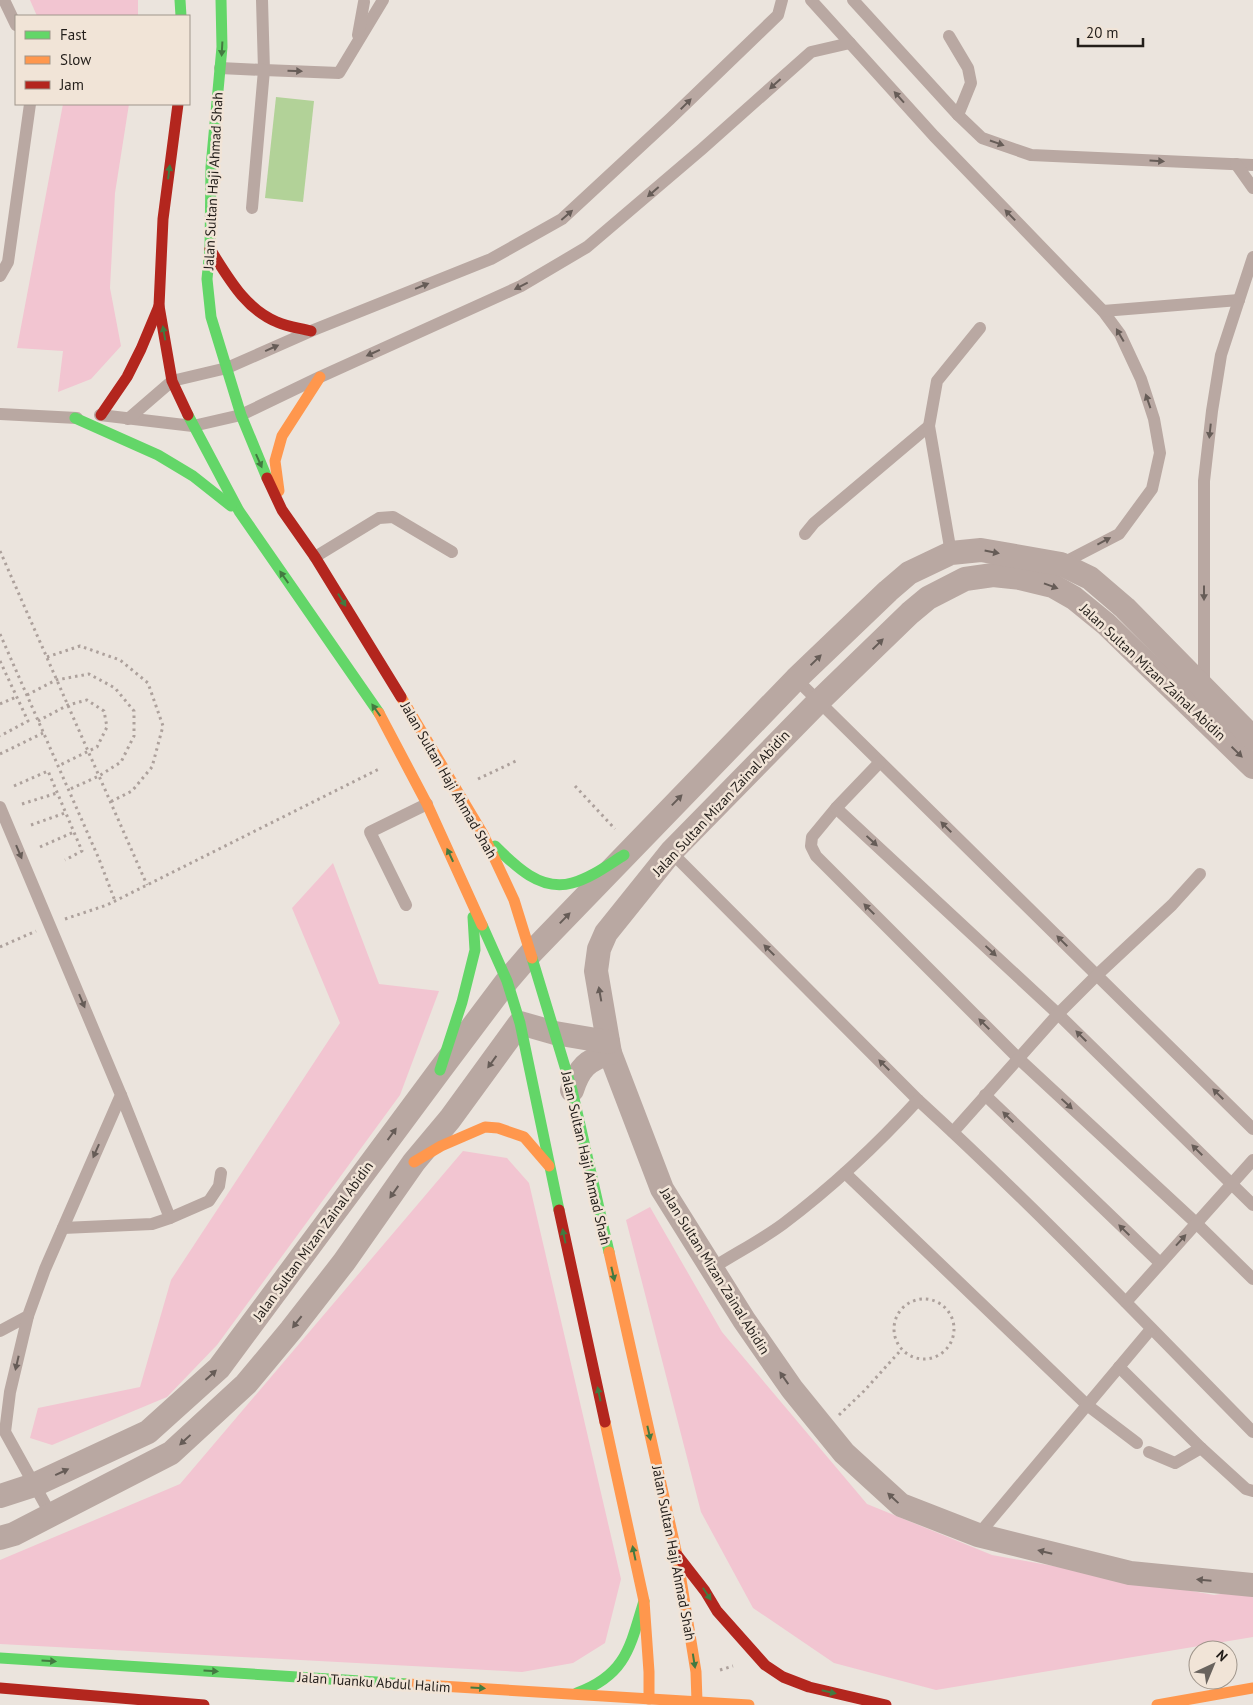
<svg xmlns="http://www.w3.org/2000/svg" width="1253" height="1705" font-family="'PT Sans',sans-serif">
  <rect width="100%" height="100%" fill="#ebe4dd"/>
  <g fill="#f2c5d1">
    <path d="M30,0H138V16H37Z"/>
    <path d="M63,104H129L115,193L110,288L121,346L91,379L58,392L63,351L17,348Z"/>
    <path d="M333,863L379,984L439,991L400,1095L217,1345L167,1397L52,1445L30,1438L38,1408L140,1387L171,1280L340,1023L292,908Z"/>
    <path d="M463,1151L507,1158L529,1183L621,1579L605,1643L573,1663L522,1672L0,1644V1560L180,1484Z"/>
    <path d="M650,1207L722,1332L867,1504L992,1555L1214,1595L1253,1589V1637L936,1690L834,1663L753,1608L701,1512L626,1220Z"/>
  </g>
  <path fill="#b2d298" d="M276,97L314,101L303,202L265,198Z"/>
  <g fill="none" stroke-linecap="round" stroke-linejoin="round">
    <g stroke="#ada19c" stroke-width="3" stroke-dasharray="2.5 4" stroke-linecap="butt">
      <path d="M0,551L147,885"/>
      <path d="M0,634L99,859L115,901"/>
      <path d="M47,657L80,646L120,660L148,683L163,726L152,767L132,791L110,802"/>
      <path d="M0,661L28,721L0,736"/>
      <path d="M27,695L56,680L89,674L115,688L134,711V736L121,762L99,776L68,790"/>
      <path d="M0,704L16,697"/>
      <path d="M38,721L68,705L87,700L104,711L107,727L97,747L58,766"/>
      <path d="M0,754L43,733"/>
      <path d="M478,779L518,760"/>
      <path d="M14,786L48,771L82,851L65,860"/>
      <path d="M575,786L615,829"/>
      <path d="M22,804L57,793"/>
      <path d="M31,825L65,813"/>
      <path d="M40,847L74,832"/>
      <path d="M65,919L107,905L381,768"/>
      <path d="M0,947L36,931"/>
      <circle cx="924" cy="1329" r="30"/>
      <path d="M839,1415L864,1391L901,1350"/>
      <path d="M720,1670L733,1666"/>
    </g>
    <g stroke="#b9a8a2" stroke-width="12">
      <path d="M4,0L16,25"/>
      <path d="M262,0L264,70L339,73L383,0"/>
      <path d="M811,0L934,136L1103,311L1120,334L1141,379L1154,419L1160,453L1152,489L1119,534L1061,564"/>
      <path d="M853,0L958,115L982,138L1031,155L1253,165"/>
      <path d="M358,35L364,2"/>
      <path d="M949,36L968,68L971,83L958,115"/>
      <path d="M220,68L264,70L252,208"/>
      <path d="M1236,164L1253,188"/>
      <path d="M0,276L8,262L30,104"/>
      <path d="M1103,311L1239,300"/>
      <path d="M0,414L77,418"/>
      <path d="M100,415L193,426L241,415L320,377L521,286L587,247L702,149L811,52L850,43"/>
      <path d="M128,419L172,381L227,368L311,331L491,259L562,219L670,119L778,15L782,0"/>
      <path d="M805,534L814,523L929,426"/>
      <path d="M951,553L929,426L937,381L980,328"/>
      <path d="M315,557L379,518L393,517L452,552"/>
      <path d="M796,679L1253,1129"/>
      <path d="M1204,689V481L1212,411L1221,355L1253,257"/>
      <path d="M880,762L836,808L812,837L811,846L816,856L1019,1059L1196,1223L1253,1279"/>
      <path d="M0,807L121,1095L45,1269L28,1316L0,1331"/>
      <path d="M836,808L1058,1014L1253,1205"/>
      <path d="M671,852L918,1100C1034,1206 1143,1320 1253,1432"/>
      <path d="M406,905L370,832L427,804"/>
      <path d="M121,1095L170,1218"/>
      <path d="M985,1095L1160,1263"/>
      <path d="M953,1132L1058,1014L1097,975L1172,905L1200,874"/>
      <path d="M845,1173L1087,1405L1137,1443"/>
      <path d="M63,1228L152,1224L170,1218L209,1201L219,1186L221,1173"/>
      <path d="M711,1269C734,1254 760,1241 783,1224C832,1187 877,1145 918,1100"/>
      <path d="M1126,1302L1253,1160"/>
      <path d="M28,1316L10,1392L5,1432L51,1515"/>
      <path d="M1119,1367L1201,1448L1246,1489L1253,1491"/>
      <path d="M1149,1452L1175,1463L1201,1448"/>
      <path d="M978,1535L1151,1329"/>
    </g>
    <g stroke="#b9a8a2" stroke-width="24">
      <path d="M1253,767L1106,624L1074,598L1053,586L1020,578L993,575L965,579L928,598L910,613L818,702L671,852L606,933L599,949L596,971L610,1053L662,1189L744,1320L792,1389L844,1453L901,1505L978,1535L1130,1573L1253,1585"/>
      <path d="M572,1090C579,1068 587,1060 610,1053"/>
      <path d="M0,1496L34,1485L148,1432L219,1368L440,1070L507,981L531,953L796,679L888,591L909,573L951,553L981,550L1061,564L1090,578L1125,608L1253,738"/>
      <path d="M0,1538L14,1534L171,1453L246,1384L291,1330L344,1262L414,1162L450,1119L520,1023L555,1033L608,1042"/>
    </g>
    <g stroke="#63d668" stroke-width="11">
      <path d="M180,0L181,16"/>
      <path d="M221,0L222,47L211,167L210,249L207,279L211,317L241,415L267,478"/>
      <path d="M188,415L239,511L379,713"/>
      <path d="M75,418L158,455L193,476L231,506"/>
      <path d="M495,846C515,866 541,892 572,883C591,878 608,865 624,855"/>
      <path d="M482,925L507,981L520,1023L559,1210"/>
      <path d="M532,958L572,1090L609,1252"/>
      <path d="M440,1070L462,1002L475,950L473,917"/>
      <path d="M0,1658L408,1684"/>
      <path d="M577,1693C626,1675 630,1647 644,1601"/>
    </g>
    <g stroke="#ff974d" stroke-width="11">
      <path d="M279,491L275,461L282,436L320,377"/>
      <path d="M401,697L483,834L514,900L532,958"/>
      <path d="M379,713L427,804L482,925"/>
      <path d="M414,1162L441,1146L485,1127L498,1128L524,1137L549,1166"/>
      <path d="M609,1252L677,1555L696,1672L697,1702"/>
      <path d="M605,1422L644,1601L649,1672V1699"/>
      <path d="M408,1684L749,1705"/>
      <path d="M1157,1705L1253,1688"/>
    </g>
    <g stroke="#b3261e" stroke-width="11">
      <path d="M178,104L163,219L159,306L172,381L188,415"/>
      <path d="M210,249C228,277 245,309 277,322C288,327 300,328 311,331"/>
      <path d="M101,415L127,377L141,349L159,306"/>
      <path d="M267,478L282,510L315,557L401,697"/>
      <path d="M559,1210L605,1422"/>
      <path d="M677,1555L705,1591L717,1611L765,1665L783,1677L809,1687L886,1705"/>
      <path d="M0,1688L204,1705"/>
    </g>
  </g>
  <defs><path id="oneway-solid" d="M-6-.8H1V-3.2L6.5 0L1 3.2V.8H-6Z" transform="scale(1.25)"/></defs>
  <g fill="#437a41">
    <use href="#oneway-solid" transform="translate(222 49) rotate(93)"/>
    <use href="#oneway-solid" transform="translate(169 172) rotate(-83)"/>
    <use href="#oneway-solid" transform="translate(164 333) rotate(-100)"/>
    <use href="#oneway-solid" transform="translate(259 461) rotate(66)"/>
    <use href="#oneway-solid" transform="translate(284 577) rotate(-125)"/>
    <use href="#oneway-solid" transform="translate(342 600) rotate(58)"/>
    <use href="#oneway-solid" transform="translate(376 710) rotate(-125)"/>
    <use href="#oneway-solid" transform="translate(450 855) rotate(-115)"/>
    <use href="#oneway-solid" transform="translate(564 1236) rotate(-102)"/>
    <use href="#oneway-solid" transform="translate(613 1274) rotate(77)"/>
    <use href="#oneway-solid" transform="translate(599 1394) rotate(-102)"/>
    <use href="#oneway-solid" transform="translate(649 1433) rotate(77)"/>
    <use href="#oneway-solid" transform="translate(634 1553) rotate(-102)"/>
    <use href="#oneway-solid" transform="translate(707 1594) rotate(57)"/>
    <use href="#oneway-solid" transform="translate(49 1661) rotate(4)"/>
    <use href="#oneway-solid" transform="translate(694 1661) rotate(81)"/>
    <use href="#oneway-solid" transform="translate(211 1671) rotate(4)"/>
    <use href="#oneway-solid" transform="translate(478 1688) rotate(4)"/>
    <use href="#oneway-solid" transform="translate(829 1692) rotate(13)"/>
  </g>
  <g fill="#665c57">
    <use href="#oneway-solid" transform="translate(295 71) rotate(2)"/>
    <use href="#oneway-solid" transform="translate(775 84) rotate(138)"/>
    <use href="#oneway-solid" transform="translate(899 97) rotate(-132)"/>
    <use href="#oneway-solid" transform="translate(686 104) rotate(-45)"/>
    <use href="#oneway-solid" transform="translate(997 143) rotate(19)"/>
    <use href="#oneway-solid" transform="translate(1157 161) rotate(3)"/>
    <use href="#oneway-solid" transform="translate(653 192) rotate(139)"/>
    <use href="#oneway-solid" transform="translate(567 215) rotate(-41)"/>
    <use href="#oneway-solid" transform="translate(1010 215) rotate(-134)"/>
    <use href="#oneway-solid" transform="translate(422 286) rotate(-22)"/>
    <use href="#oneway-solid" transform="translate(521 286) rotate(153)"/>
    <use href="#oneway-solid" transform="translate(1120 335) rotate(-120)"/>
    <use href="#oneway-solid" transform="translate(272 348) rotate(-24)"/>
    <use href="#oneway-solid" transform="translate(373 353) rotate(156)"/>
    <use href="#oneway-solid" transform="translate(1148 401) rotate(-109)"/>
    <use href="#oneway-solid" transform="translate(1210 431) rotate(96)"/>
    <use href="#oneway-solid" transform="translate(1104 541) rotate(-28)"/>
    <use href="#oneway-solid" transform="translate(992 552) rotate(11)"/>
    <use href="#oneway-solid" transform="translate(1051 586) rotate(20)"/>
    <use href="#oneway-solid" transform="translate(1204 593) rotate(90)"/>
    <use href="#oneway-solid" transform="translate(878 644) rotate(-44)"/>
    <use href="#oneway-solid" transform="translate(816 660) rotate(-44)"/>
    <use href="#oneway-solid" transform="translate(1237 752) rotate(44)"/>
    <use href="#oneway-solid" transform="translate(677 800) rotate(-46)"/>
    <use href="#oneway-solid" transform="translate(946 827) rotate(-135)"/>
    <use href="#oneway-solid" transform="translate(872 841) rotate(43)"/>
    <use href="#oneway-solid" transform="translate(19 852) rotate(67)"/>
    <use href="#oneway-solid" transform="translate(869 909) rotate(-135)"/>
    <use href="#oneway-solid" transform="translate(565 918) rotate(-46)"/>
    <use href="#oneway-solid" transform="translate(1062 941) rotate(-135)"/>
    <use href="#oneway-solid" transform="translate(769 950) rotate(-135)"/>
    <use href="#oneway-solid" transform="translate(991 951) rotate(43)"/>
    <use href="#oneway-solid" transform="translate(600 994) rotate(-100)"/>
    <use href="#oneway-solid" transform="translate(82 1001) rotate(67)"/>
    <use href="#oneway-solid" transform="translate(984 1024) rotate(-135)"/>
    <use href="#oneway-solid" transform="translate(1081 1036) rotate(-135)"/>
    <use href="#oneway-solid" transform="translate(492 1062) rotate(126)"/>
    <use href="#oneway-solid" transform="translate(884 1065) rotate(-135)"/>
    <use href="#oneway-solid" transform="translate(1218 1094) rotate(-135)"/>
    <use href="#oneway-solid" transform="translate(1067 1104) rotate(43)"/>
    <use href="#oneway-solid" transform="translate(1008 1117) rotate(-136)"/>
    <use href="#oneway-solid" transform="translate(392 1134) rotate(-54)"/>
    <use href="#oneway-solid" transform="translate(1197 1150) rotate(-135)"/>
    <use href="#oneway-solid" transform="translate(96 1151) rotate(114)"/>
    <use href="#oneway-solid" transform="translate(394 1192) rotate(125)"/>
    <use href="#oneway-solid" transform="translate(1124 1230) rotate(-136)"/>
    <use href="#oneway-solid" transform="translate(1181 1240) rotate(-48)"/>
    <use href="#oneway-solid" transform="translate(297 1322) rotate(128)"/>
    <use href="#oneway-solid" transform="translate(17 1363) rotate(103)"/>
    <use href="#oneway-solid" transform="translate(211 1375) rotate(-42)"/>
    <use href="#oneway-solid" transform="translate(784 1378) rotate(-125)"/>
    <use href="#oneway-solid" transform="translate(185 1440) rotate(137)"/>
    <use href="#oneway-solid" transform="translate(62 1472) rotate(-25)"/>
    <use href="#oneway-solid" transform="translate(893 1498) rotate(-137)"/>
    <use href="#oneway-solid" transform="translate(1045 1552) rotate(-166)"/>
    <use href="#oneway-solid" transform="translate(1204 1580) rotate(-175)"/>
  </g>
  <g text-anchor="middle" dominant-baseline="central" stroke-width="5" stroke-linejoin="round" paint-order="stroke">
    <g font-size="14" fill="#231e1a" stroke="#f1e4d7">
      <text transform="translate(213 181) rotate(-87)">Jalan Sultan Haji Ahmad Shah</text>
      <text transform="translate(1153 672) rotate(43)">Jalan Sultan Mizan Zainal Abidin</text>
      <text transform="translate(449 780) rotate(60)">Jalan Sultan Haji Ahmad Shah</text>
      <text transform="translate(721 803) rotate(-47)">Jalan Sultan Mizan Zainal Abidin</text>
      <text transform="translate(586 1158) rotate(77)">Jalan Sultan Haji Ahmad Shah</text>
      <text transform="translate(313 1241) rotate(-54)">Jalan Sultan Mizan Zainal Abidin</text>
      <text transform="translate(715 1271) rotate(58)">Jalan Sultan Mizan Zainal Abidin</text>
      <text transform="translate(674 1553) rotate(79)">Jalan Sultan Haji Ahmad Shah</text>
      <text transform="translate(374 1682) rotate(4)">Jalan Tuanku Abdul Halim</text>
    </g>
  </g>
  <rect x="15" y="15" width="175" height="90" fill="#f1e4d7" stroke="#9f958b"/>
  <rect x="25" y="31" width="25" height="8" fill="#63d668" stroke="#9f958b"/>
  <text x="60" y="40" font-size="15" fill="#231e1a">Fast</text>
  <rect x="25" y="56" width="25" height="8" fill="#ff974d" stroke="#9f958b"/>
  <text x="60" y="65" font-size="15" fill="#231e1a">Slow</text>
  <rect x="25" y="81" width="25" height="8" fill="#b3261e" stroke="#9f958b"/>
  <text x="60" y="90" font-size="15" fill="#231e1a">Jam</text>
  <g transform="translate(1213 1665) rotate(44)"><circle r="24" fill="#f1e4d7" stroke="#9f958b"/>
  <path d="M0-4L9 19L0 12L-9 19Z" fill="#69635e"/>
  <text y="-8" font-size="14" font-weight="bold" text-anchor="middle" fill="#231e1a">N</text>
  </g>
  <path d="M1078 38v8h65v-8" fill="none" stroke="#231e1a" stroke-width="2.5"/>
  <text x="1086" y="38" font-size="15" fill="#231e1a" stroke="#f1e4d7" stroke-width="4" paint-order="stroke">20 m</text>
</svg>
